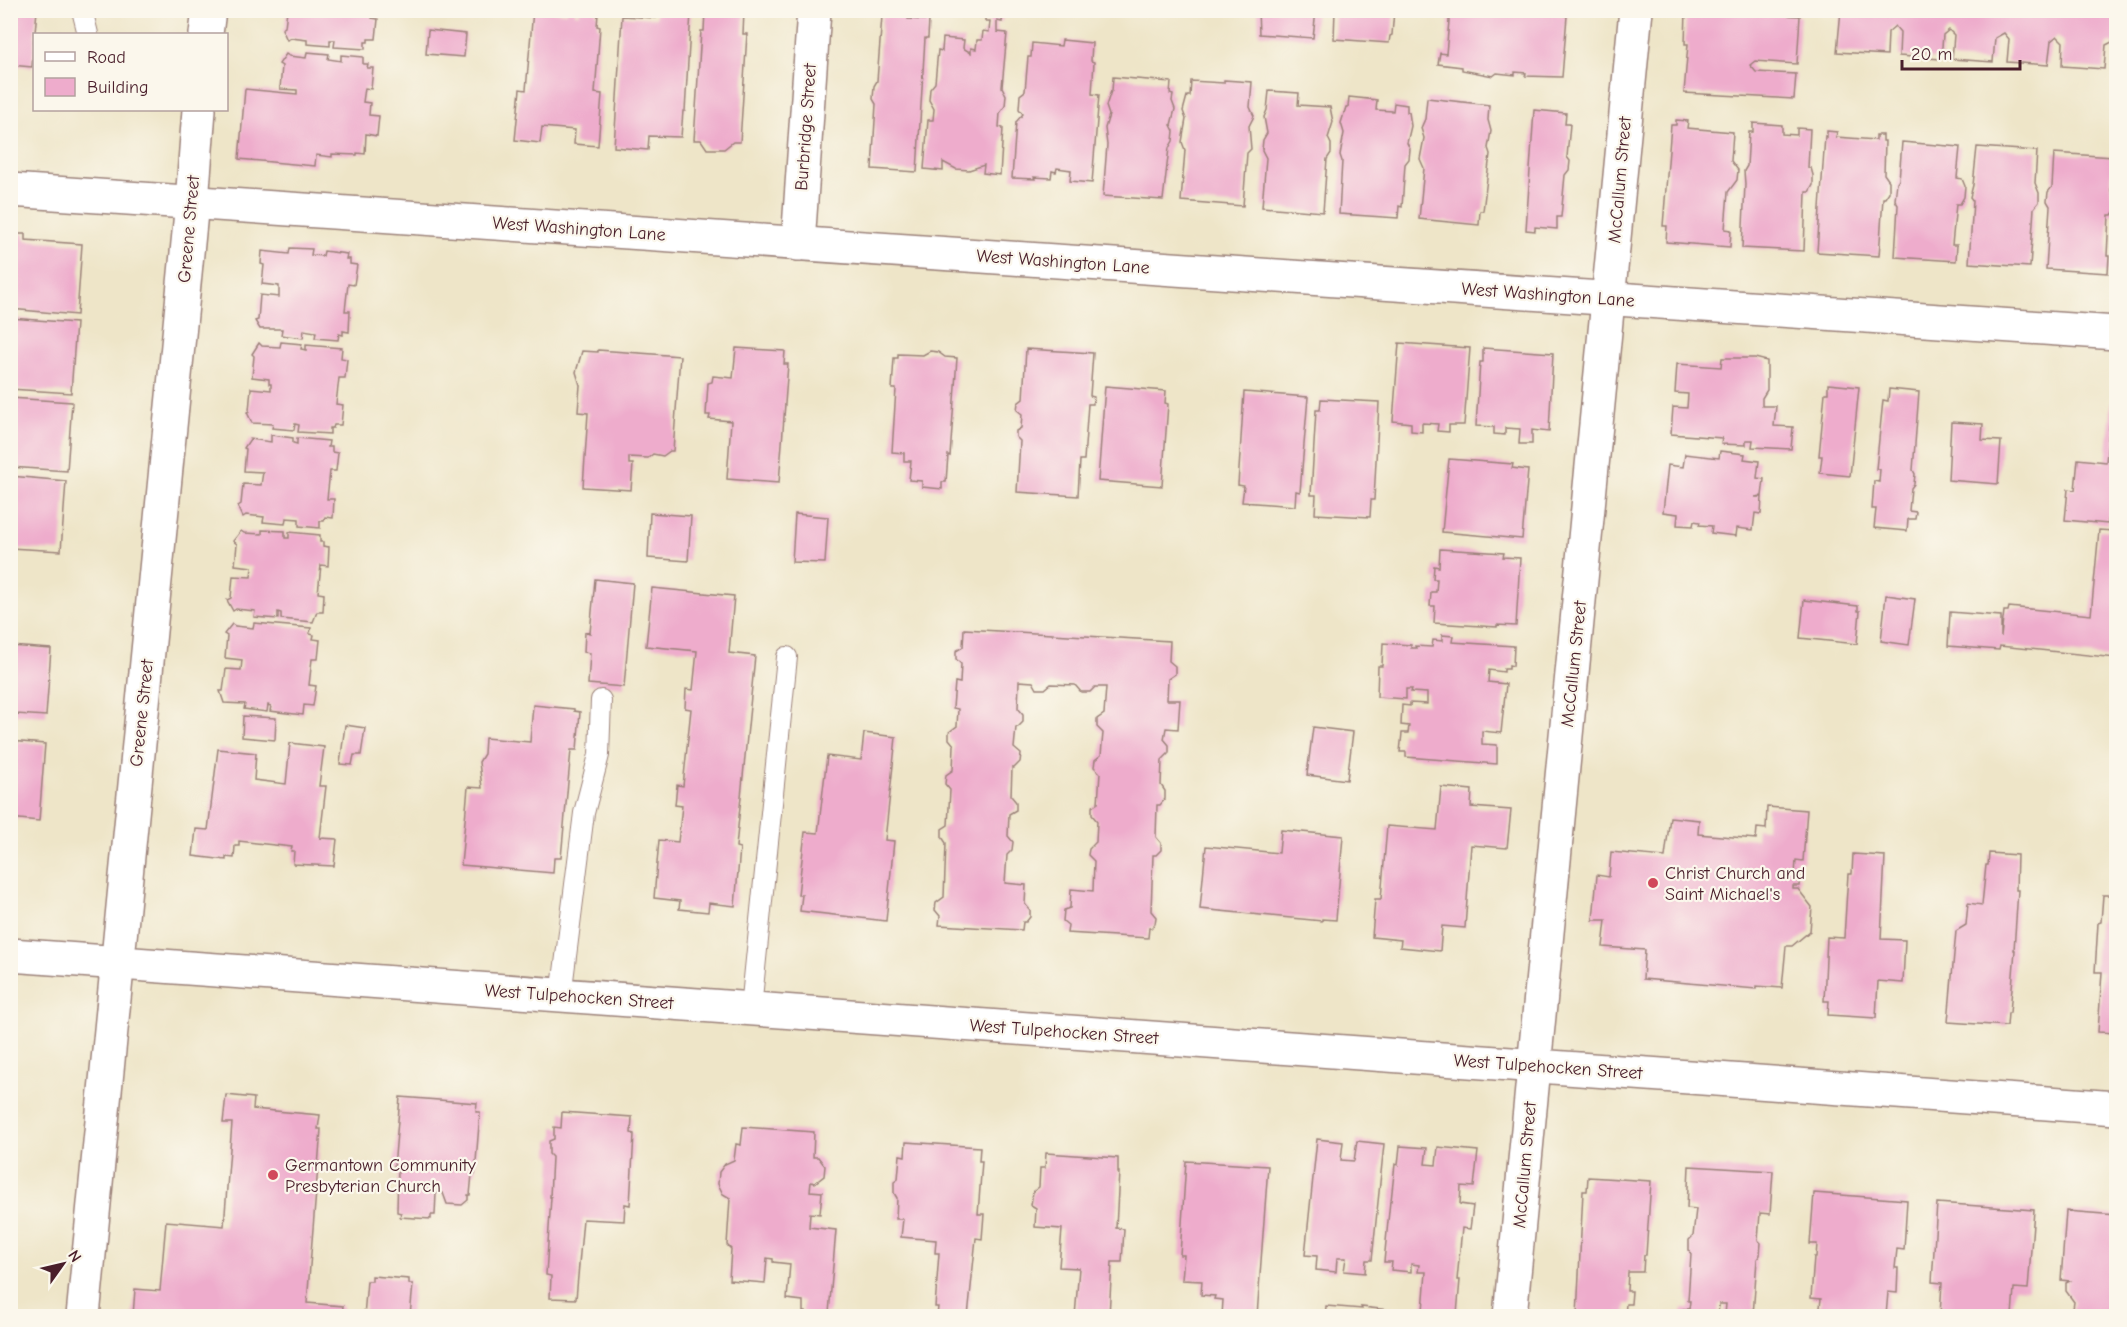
<svg xmlns="http://www.w3.org/2000/svg" width="2127" height="1327" font-family="'Comic Neue',sans-serif">
  <rect width="100%" height="100%" fill="#fbf7ec"/>
  <filter id="ink" filterUnits="userSpaceOnUse"><feTurbulence type="fractalNoise" baseFrequency=".0167" numOctaves="2"/><feDisplacementMap in="SourceGraphic" scale="12" xChannelSelector="R" yChannelSelector="G"/><feConvolveMatrix kernelMatrix="1 2 1 2 8 2 1 2 1" color-interpolation-filters="sRGB"/></filter>
  <filter id="wash" filterUnits="userSpaceOnUse"><feTurbulence type="fractalNoise" baseFrequency=".008" numOctaves="4" result="noise"/><feDisplacementMap in="SourceGraphic" scale="24" xChannelSelector="R" yChannelSelector="G"/><feGaussianBlur stdDeviation="1.35" result="paint"/><feColorMatrix in="noise" values="0 0 0 0 0 0 0 0 0 0 0 0 0 0 0 0 0 1.4 0 .05"/><feComposite in="paint" operator="in"/></filter>
  <g filter="url(#wash)">
    <rect width="100%" height="100%" fill="#eee5c8"/>
    <g id="blocks">
      <g fill="#eeaccc">
        <path d="M10,10H37L32,67L10,65Z"/>
        <path d="M287,10H372V18L378,19L376,39H368V42H365V49L334,47L335,40H330V46L307,44V40L291,38L287,40L282,29L285,27Z"/>
        <path d="M533,10L567,13V10H575V14H579V10H596V14H598L597,26L600,27L595,93L602,94L598,146L574,144L575,130L542,127L540,143L515,140L520,89L526,90Z"/>
        <path d="M656,10L691,12L685,111H683L681,137L649,136L648,150L614,147L622,16L656,18Z"/>
        <path d="M705,10L744,11L743,34H747L740,142H733L724,149H707L701,140H694L701,31H704Z"/>
        <path d="M887,10L908,11V19L929,20L928,38H925L917,172L872,169L876,104L873,99L874,86L877,81L882,16L886,17Z"/>
        <path d="M985,10H1003L1002,22L997,21V32L1007,33L1002,87L1006,95L1005,106L1000,113L999,127L1003,128L1000,175L983,173L984,165L969,170L956,169L943,162V171L924,169L928,120H933L934,109L929,100L930,89L935,83L938,50L942,51L943,38L964,40L963,48L971,53V48L976,49L977,40H982L983,31L989,32L990,21H985Z"/>
        <path d="M1258,10H1316L1313,38L1259,34Z"/>
        <path d="M1335,10H1394L1392,35L1390,36L1389,43L1334,39Z"/>
        <path d="M1450,10L1532,12L1536,10L1567,16L1562,77L1525,76L1526,73L1515,72V75L1497,73L1493,76L1462,70V67L1438,64L1440,53L1446,54Z"/>
        <path d="M1686,10H1758L1761,14L1800,16L1797,64L1755,61L1750,65L1756,72L1796,74L1794,99L1684,93L1688,44H1685Z"/>
        <path d="M1841,10H2116V47L2112,42L2106,45L2104,69L2062,66L2063,42L2057,36L2051,41L2048,65L2007,62L2009,39L2004,33L1995,38L1993,62L1952,59L1954,35L1949,30L1943,35L1941,59L1899,56L1900,32L1895,26L1888,32L1887,55L1837,52Z"/>
        <path d="M428,30L466,34L464,57L426,54Z"/>
        <path d="M1062,40L1092,43L1091,61L1094,62L1092,94L1099,95L1092,183L1070,181L1071,170L1057,168L1056,172L1052,171L1051,178L1034,177L1035,179L1012,178L1016,122L1023,114L1019,109L1020,95L1025,91L1028,57H1031L1032,43L1061,46Z"/>
        <path d="M307,52L329,54L328,59L341,61V55L363,57V64H368L367,68H373L371,89L365,88L363,102L370,103L369,115L379,116L377,136L366,134L365,154L357,153V155L332,154V157L316,155L315,166L239,159L245,89L297,94V90L280,89L282,66L279,64L286,54L289,56L306,58Z"/>
        <path d="M1113,77L1171,82L1170,94L1173,95L1172,101L1175,109L1171,125L1174,131L1173,141L1169,148L1163,200L1103,196L1107,145L1105,128L1109,115L1106,106L1111,91H1112Z"/>
        <path d="M1224,80L1252,82L1250,107L1254,116L1249,126L1251,149L1247,153L1243,206L1181,201L1185,150L1182,142L1186,119L1183,111L1187,96H1190L1191,81L1224,83Z"/>
        <path d="M1269,91L1299,93L1298,105L1330,107L1333,122L1328,138L1331,144V153L1327,159L1323,212L1262,207L1266,158L1262,150L1263,140L1267,133L1264,117L1267,110Z"/>
        <path d="M1349,97L1377,100L1376,110L1393,111L1394,103L1407,105V112H1409L1411,126L1407,143L1410,149L1409,159L1405,164L1402,207L1399,206L1398,218L1339,214L1342,161L1340,155L1344,133L1341,123L1346,107H1348Z"/>
        <path d="M1427,98L1489,105L1488,120L1491,131L1488,148L1490,154L1483,211H1480L1479,225L1419,219L1424,168L1420,159L1424,138L1421,128L1425,119Z"/>
        <path d="M1534,110L1566,113L1565,124H1570L1567,157L1570,161L1569,170L1565,175L1561,217H1557V229L1535,227V231L1526,230Z"/>
        <path d="M1676,120L1688,121L1687,128L1733,132L1731,161L1738,170L1737,180L1728,192L1725,229L1731,230L1730,247L1666,242L1667,226H1663L1671,125H1676Z"/>
        <path d="M1753,123L1782,125V134L1797,135V128L1810,129L1808,168H1811L1813,175V185L1809,192H1806L1804,251L1742,248L1745,184L1744,171L1747,166L1749,132H1753Z"/>
        <path d="M1827,131L1837,132L1836,137L1876,140V135H1883V141H1885L1884,174L1889,181V192L1885,198H1883L1879,256L1817,252L1825,136L1827,137Z"/>
        <path d="M1902,142L1960,147L1957,178L1962,179L1965,186L1964,197L1960,204H1956L1952,245H1957L1956,261L1895,257L1898,205L1895,200L1897,183L1899,180Z"/>
        <path d="M1977,147L2037,151L2035,183L2039,193V202L2034,208L2030,267L1969,263L1973,201L1970,197L1973,185Z"/>
        <path d="M2054,153L2113,157L2111,191L2116,198V209L2112,215H2109L2107,256H2109L2108,273L2046,269L2050,206L2047,201L2048,192L2052,187Z"/>
        <path d="M13,234H25V240L82,244L77,315L10,309V239H13Z"/>
        <path d="M290,248L312,249L311,255L323,256L324,251L347,254L346,259H350V264L357,265L354,285L348,284L345,311H350L349,332L343,331V335L339,334L338,340L315,338L316,332L304,330L303,338L281,335L282,329H260L255,321L258,320L260,295L279,297V286L262,284L264,265L261,264L262,251L289,254Z"/>
        <path d="M10,318L76,323L71,393L10,389Z"/>
        <path d="M281,342L302,344L301,349L306,350V345L342,348L341,358L347,359L345,378H339L336,404L343,405L341,425H334L333,428H330V434L298,432L299,425L295,424L294,430L272,428L273,424L252,423L247,412L249,411L251,388L271,390V384H269V379L252,377L254,356L252,354L259,343L262,346L280,347Z"/>
        <path d="M1399,343L1470,348L1464,425H1449V432L1437,431L1438,424L1422,423V432L1411,431V423L1393,421Z"/>
        <path d="M736,348L785,351L784,364H788L779,483L727,479L731,421L709,419L710,415H706L708,383L712,382L713,376L733,378Z"/>
        <path d="M1483,348L1553,353L1549,432L1532,430V444H1519L1520,429L1505,428V435L1494,434V427L1476,426L1480,362H1483Z"/>
        <path d="M1026,349L1093,353L1090,396L1094,397L1093,404H1088L1084,460H1080L1078,496L1017,492L1020,441L1016,437V431L1021,428L1022,414L1017,410L1018,403L1023,399Z"/>
        <path d="M598,350L680,356L673,451H670L663,456L653,454L648,458L629,457V464H633L631,490L583,487L588,413L578,412L580,385L576,372L582,351L598,352Z"/>
        <path d="M930,351L938,352L945,357L957,358L950,456L948,455L946,482H942V489L922,487V481L909,480L911,461H904V453L892,452L896,389H892L894,358H898V354L923,355Z"/>
        <path d="M1722,358H1755L1767,361V390L1762,398V406H1776L1774,426L1793,427L1791,449L1752,447L1753,440H1746V445L1721,444L1722,438L1671,434L1673,407L1687,408L1688,394L1675,393L1677,364L1721,367Z"/>
        <path d="M1828,384L1859,387L1850,476L1820,473L1822,456H1819L1825,393H1828Z"/>
        <path d="M1105,386L1166,391L1165,403L1168,404L1162,486L1098,481Z"/>
        <path d="M1889,389L1919,392L1913,470L1915,474L1914,484L1911,488L1909,511L1916,512L1915,519H1908L1907,531L1874,528L1876,509H1872L1874,481L1879,482L1880,469H1876L1883,400L1888,401Z"/>
        <path d="M1244,392L1308,397L1300,492L1296,491L1295,506L1242,502L1244,486L1238,485Z"/>
        <path d="M10,398L72,402L67,471L10,467Z"/>
        <path d="M1321,399L1379,402L1374,500H1371L1370,517L1315,514L1316,495H1311L1316,410H1320Z"/>
        <path d="M2112,400L2116,401V511L2109,510L2108,524L2065,520L2068,489L2075,490L2078,459L2106,462Z"/>
        <path d="M1951,422L1983,424L1982,440L2001,441L1998,484L1948,480Z"/>
        <path d="M271,435L293,438V443L297,444V438L329,441L328,447H332V452L338,453L336,471H330L327,499H334L333,518L325,517L324,521H320V528L299,526V519L286,518L285,524L263,522L264,517L246,515L243,517L238,506L241,504L243,484L261,485L263,472L244,471L246,449L244,448L250,439L271,442Z"/>
        <path d="M1720,451L1745,454L1744,459L1759,461L1757,478L1764,479L1762,496L1755,497H1762L1761,514L1755,513L1753,530L1737,528L1736,536L1711,533L1712,526L1699,525L1700,522L1694,521L1693,526L1677,525L1678,514L1663,512L1668,465L1683,467L1685,454L1719,458Z"/>
        <path d="M1449,459L1513,464L1512,468L1528,470L1522,539L1442,532Z"/>
        <path d="M10,476L66,481L61,551L10,548Z"/>
        <path d="M650,513L691,516L688,561L648,558Z"/>
        <path d="M795,514L828,517L825,563L792,562Z"/>
        <path d="M2115,514H2116V658L2000,646L1999,650L1948,646L1950,612L2001,616V637L2004,611H2008L2009,607L2091,615L2099,530L2113,531Z"/>
        <path d="M262,530L285,531V538H289V532L320,535V542H323V546L329,547L328,566L321,565L318,593L324,594L323,612H317L313,622L281,619V613L278,612V619L254,617L255,611L236,609L233,611L227,600L231,598L233,576L251,577L252,567L235,565L237,544L233,541L241,531L244,533L262,534Z"/>
        <path d="M1440,549L1504,553L1503,557L1520,558L1516,626L1497,625V627L1434,623L1435,606H1430L1431,592H1436L1437,579H1433L1434,566L1439,567Z"/>
        <path d="M595,579L633,583L624,687L588,684L590,653L584,652L585,632L590,633Z"/>
        <path d="M652,588L734,596L729,653L755,656L736,847L740,848L735,906L709,903L708,912L679,909L680,901L654,898L659,840L678,842L682,806L675,805L677,785L683,786L691,709L685,708L686,689L693,690L697,651L646,646Z"/>
        <path d="M1886,595L1915,599L1909,645L1881,641Z"/>
        <path d="M1804,600L1858,606V611H1860L1857,644L1800,638Z"/>
        <path d="M254,623L311,628L310,634L314,635L313,639L320,640L318,659H312L309,685L316,686L313,706L304,705L303,715L270,711L271,706L268,705L267,712L244,709L245,704L224,703L220,691H223L226,669L241,670L242,660L225,658L227,636L224,634L232,624L235,626L253,628Z"/>
        <path d="M964,629L1170,641L1169,661L1175,666V674L1168,679L1167,700H1180L1178,729L1166,728L1164,739L1169,745V753L1162,760L1161,785L1165,791V799L1160,805H1157L1156,837L1161,843V850L1156,855H1153L1151,911L1156,917L1155,924L1151,928H1149L1148,938L1067,933L1068,925L1063,921L1064,910L1070,908L1071,889L1093,891L1094,861L1088,855L1089,849L1096,842L1097,821L1092,815V807L1098,803L1100,773L1094,767L1095,760L1101,755L1103,733L1097,727V719L1104,714L1106,687H1095L1090,692H1081L1075,685L1051,684L1045,689H1037L1033,682L1019,681L1018,708L1023,714V722L1018,727H1016L1014,748L1021,754L1020,762L1014,768H1012L1011,796L1016,802V810L1009,814L1008,836L1013,842L1012,850L1007,855L1005,883L1026,885L1025,904L1030,910V917L1026,922H1023L1022,930L939,925L940,916L935,910L936,903L944,897L946,843L942,837V829L948,825L950,790L945,784L946,775L953,770L954,745L949,739V732L957,726L958,709L953,708L955,682L960,683L961,664L956,659V651L963,647Z"/>
        <path d="M1442,635L1453,636L1452,642L1514,646L1513,666L1509,665V669H1504V672L1489,670L1488,682L1506,684L1501,733L1482,731V744L1497,745V764L1406,757V752H1400L1402,733H1408L1409,726L1401,725L1402,705L1410,706V703L1427,704V693L1411,692L1412,689H1406V699L1377,697L1378,666H1382L1383,643L1411,645V648H1416L1415,646L1432,647L1433,640L1442,641Z"/>
        <path d="M10,646L51,649L46,716L16,714L15,718L10,717Z"/>
        <path d="M533,705L574,709V711L580,712L577,750H571L561,858H554L553,873L461,865L468,787L482,788L479,762L484,754L485,738L530,742Z"/>
        <path d="M243,716L276,718L275,740L242,737Z"/>
        <path d="M345,725L365,728L361,755H354L352,765L340,764Z"/>
        <path d="M1313,727L1353,732L1347,780L1307,775Z"/>
        <path d="M864,733L896,737L885,840L894,841L886,921L800,911L802,895H798L805,832L818,833L827,756L861,760Z"/>
        <path d="M10,741L45,744L39,821L10,818Z"/>
        <path d="M290,743L324,747L319,786H326L320,838L337,839L334,866L293,864L294,851H291L292,847L239,841V846H235L234,858L226,857V860L193,856L196,829L208,830L218,749L256,753L254,780L286,784Z"/>
        <path d="M1441,787L1472,790L1471,807L1511,810L1507,848L1471,845L1465,928L1442,926L1440,951L1400,947L1401,940L1372,937L1375,899H1381L1387,826L1437,830Z"/>
        <path d="M1767,807L1807,810L1803,861L1796,860L1795,875L1800,876L1799,886H1793V889H1798L1812,907L1810,931L1792,946H1786L1782,988L1756,986V989L1643,979L1645,950L1603,947L1606,920H1593L1597,875L1609,877L1611,852L1665,857L1670,817L1699,820L1698,834L1756,839L1757,828L1766,829Z"/>
        <path d="M1281,830L1343,836L1336,920L1322,919V921L1200,909L1206,846L1279,853Z"/>
        <path d="M1989,853L2017,855L2016,890H2018L2014,950H2015L2010,1013H2008L2007,1026L1948,1022L1956,931L1966,925L1968,903L1982,905L1986,865H1988Z"/>
        <path d="M1853,854L1885,856L1881,939L1905,940L1903,983L1878,981L1876,1018L1828,1015L1829,1001H1824L1827,937L1844,938L1848,874H1852Z"/>
        <path d="M2103,895H2116V1033L2098,1032L2102,972H2095L2098,923L2101,922Z"/>
        <path d="M226,1095L254,1098L253,1109L320,1115L318,1129H321L307,1303L343,1306L342,1316H133L135,1289L160,1291L166,1221L224,1226L232,1123H223Z"/>
        <path d="M400,1097L477,1103L476,1112H480L475,1174H472L470,1195H468V1200L462,1205L447,1204L443,1193H436L435,1215H431V1219L400,1217L401,1213L397,1212L398,1168H394Z"/>
        <path d="M562,1112L632,1117L631,1133L634,1134L630,1205L625,1204L624,1221L583,1219L576,1299L550,1298L551,1276L546,1275L551,1197H550L552,1157L549,1154V1141L554,1139V1127L561,1128Z"/>
        <path d="M743,1127L814,1132L813,1157H818L825,1166L824,1176L815,1183L811,1182L810,1191L822,1192L820,1214L810,1213L809,1227L836,1230L829,1313H824V1316H806V1312H803V1301L787,1299L790,1264L773,1262V1259L767,1258L765,1283L729,1280L731,1249L727,1245L730,1198L723,1194L718,1184L719,1172L725,1164L734,1160L736,1144L741,1145Z"/>
        <path d="M1317,1139L1343,1142L1341,1160L1354,1161L1357,1141L1384,1144L1372,1260H1366L1365,1273L1344,1271L1346,1258H1337L1336,1272L1316,1270L1317,1256L1305,1255Z"/>
        <path d="M906,1142L980,1147L979,1161H982L978,1214H984L982,1239L976,1238L968,1316H937L938,1307H935L939,1253H935L936,1240L901,1237L903,1219H896L897,1198L894,1193V1182L898,1179L900,1155L905,1156Z"/>
        <path d="M1400,1146L1427,1148L1425,1164L1436,1165L1438,1147L1478,1151L1474,1187L1461,1186L1460,1204L1473,1206L1470,1229L1462,1228L1457,1280H1460L1457,1314L1423,1311L1426,1272H1418L1419,1265L1411,1264V1272L1391,1270L1392,1262H1384L1390,1201H1391L1395,1164L1398,1165Z"/>
        <path d="M1046,1153L1118,1158V1172H1119L1116,1228L1124,1229L1122,1262H1112L1109,1316H1075L1079,1268L1059,1267L1062,1229L1035,1227L1036,1208L1031,1205L1033,1192L1039,1187L1040,1168H1045Z"/>
        <path d="M1186,1161L1268,1166L1257,1316H1222L1223,1300L1214,1299L1215,1296L1201,1295L1202,1281L1182,1280L1184,1255H1180Z"/>
        <path d="M1689,1166L1773,1171L1770,1214L1760,1213L1758,1240L1761,1243L1760,1255L1757,1259L1753,1316L1725,1315L1726,1304H1719L1718,1316H1682L1683,1309H1689L1690,1301H1688L1691,1254L1689,1250V1240L1693,1236L1696,1209L1687,1208Z"/>
        <path d="M1588,1177L1651,1181L1646,1255H1644L1643,1272H1628L1627,1291H1632L1631,1304H1626L1625,1316H1577L1583,1191H1587Z"/>
        <path d="M1814,1193L1907,1200L1904,1250L1897,1249L1895,1268H1898L1897,1293L1888,1292L1886,1316H1819L1821,1299L1811,1298L1814,1257H1816L1817,1244H1810Z"/>
        <path d="M1937,1203L2034,1210L2028,1289L2014,1288L2012,1316L1940,1315L1942,1283L1932,1282Z"/>
        <path d="M2066,1211L2116,1215V1316H2072L2074,1302L2066,1291V1283L2070,1281L2061,1280Z"/>
        <path d="M372,1276L409,1279V1284H413L410,1316H364L367,1281H372Z"/>
        <path d="M1326,1306L1362,1309L1361,1307L1437,1315L1436,1316H1325Z"/>
      </g>
    </g>
  </g>
  <g filter="url(#ink)">
    <use href="#blocks" fill-opacity="0" stroke="#9c827a" stroke-width="1.5"/>
    <g fill="none" stroke-linecap="round" stroke-linejoin="round">
      <g stroke="#9c827a" stroke-width="22">
        <g id="lane">
          <path d="M82,10L88,34"/>
          <path d="M561,996L584,813L599,755L601,700"/>
          <path d="M751,1008L787,657"/>
        </g>
      </g>
      <g stroke="#9c827a" stroke-width="36">
        <g id="street">
          <path d="M206,34L209,10"/>
          <path d="M798,244L814,10"/>
          <path d="M10,955L2116,1108"/>
          <path d="M83,1316L192,202L199,110"/>
          <path d="M1510,1316L1636,10"/>
        </g>
      </g>
      <g stroke="#9c827a" stroke-width="36">
        <path id="secondary" d="M10,190L2116,333"/>
      </g>
      <use href="#lane" stroke="#fff" stroke-width="20"/>
      <use href="#street" stroke="#fff" stroke-width="33"/>
      <use href="#secondary" stroke="#fff" stroke-width="33"/>
    </g>
  </g>
  <g fill="#d1495b" stroke="#fbf7ec" stroke-width="2">
    <circle cx="1653" cy="883" r="6"/>
    <circle cx="273" cy="1175" r="6"/>
  </g>
  <g text-anchor="middle" dominant-baseline="central" stroke-width="4.5" stroke-linejoin="round" paint-order="stroke">
    <g font-size="18" fill="#4a1f2b" stroke="#fbf7ec">
      <text transform="translate(806 127) rotate(-86)">Burbridge Street</text>
      <text transform="translate(1620 180) rotate(-85)">McCallum Street</text>
      <text transform="translate(189 229) rotate(-85)">Greene Street</text>
      <text transform="translate(579 229) rotate(4)">West Washington Lane</text>
      <text transform="translate(1063 262) rotate(4)">West Washington Lane</text>
      <text transform="translate(1548 295) rotate(4)">West Washington Lane</text>
      <text transform="translate(1574 664) rotate(-84)">McCallum Street</text>
      <text transform="translate(142 713) rotate(-84)">Greene Street</text>
      <text transform="translate(579 997) rotate(4)">West Tulpehocken Street</text>
      <text transform="translate(1064 1032) rotate(4)">West Tulpehocken Street</text>
      <text transform="translate(1548 1067) rotate(4)">West Tulpehocken Street</text>
      <text transform="translate(1525 1165) rotate(-85)">McCallum Street</text>
    </g>
    <g font-size="18" fill="#4a1f2b" stroke="#fbf7ec" text-anchor="start">
      <text x="1665" y="873">Christ Church and<tspan x="1665" dy="21">Saint Michael's</tspan></text>
      <text x="285" y="1165">Germantown Community<tspan x="285" dy="21">Presbyterian Church</tspan></text>
    </g>
  </g>
  <rect width="2127" height="1327" fill="none" stroke="#fbf7ec" stroke-width="36"/>
  <rect x="33" y="33" width="195" height="78" fill="#fbf7ec" stroke="#b4a19f" stroke-width="1.5"/>
  <rect x="45" y="52" width="30" height="9" fill="#ffffff" stroke="#b4a19f" stroke-width="1.5"/>
  <text x="87" y="63" font-size="18" fill="#4a1f2b">Road</text>
  <rect x="45" y="78" width="30" height="18" fill="#eeaccc" stroke="#b4a19f" stroke-width="1.5"/>
  <text x="87" y="93" font-size="18" fill="#4a1f2b">Building</text>
  <g transform="translate(63 1264) rotate(56)" stroke="#fbf7ec" stroke-width="4.5" paint-order="stroke">
  <path d="M0-4.5L10 22L0 15L-10 22Z" fill="#4a1f2b"/>
  <text y="-9" font-size="16" font-weight="bold" text-anchor="middle" fill="#4a1f2b">N</text>
  </g>
  <path d="M1902 60v9h118v-9" fill="none" stroke="#4a1f2b" stroke-width="3"/>
  <text x="1911" y="60" font-size="18" fill="#4a1f2b" stroke="#fbf7ec" stroke-width="4.5" paint-order="stroke">20 m</text>
</svg>
